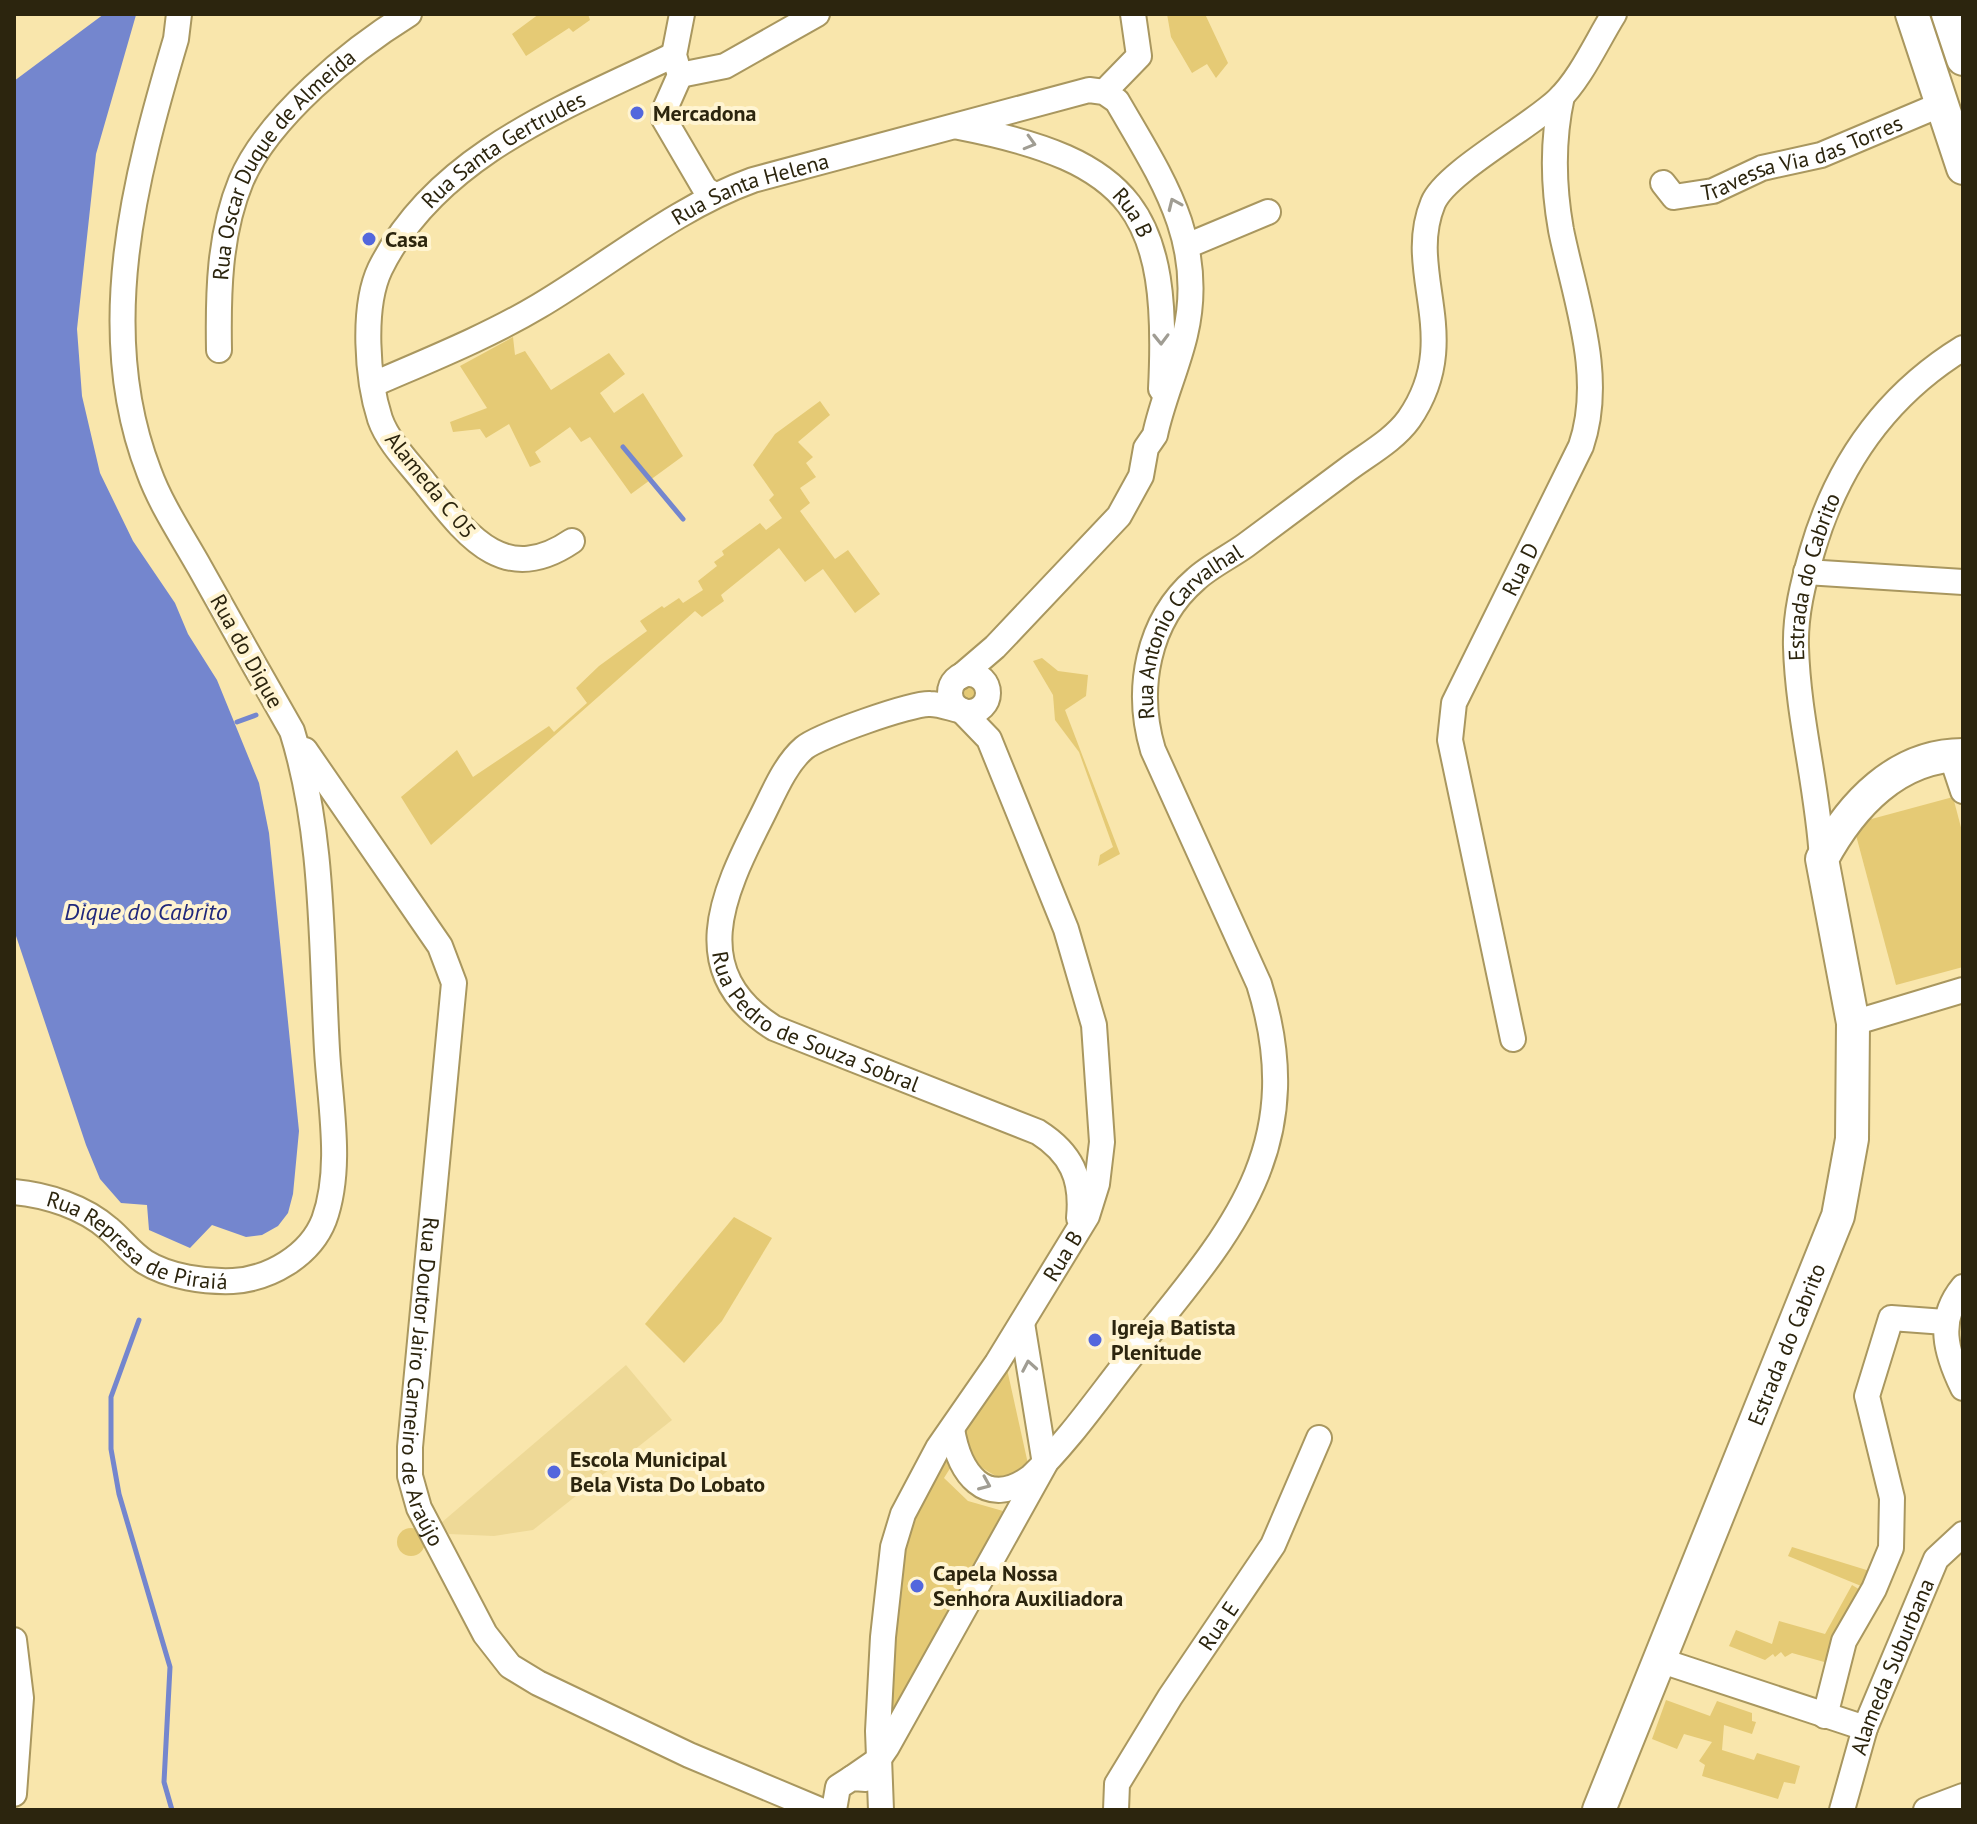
<svg xmlns="http://www.w3.org/2000/svg" width="1977" height="1824" font-family="'PT Sans',sans-serif">
  <rect width="100%" height="100%" fill="#f9e6ac"/>
  <path fill="#eed997" d="M626,1365L672,1420L533,1530L494,1536L449,1534L441,1523Z"/>
  <g fill="#e5ca75">
    <path d="M539,14H588L590,20L573,32L569,28L526,56L512,34Z"/>
    <path d="M1167,14H1205L1228,63L1216,78L1207,64L1192,73L1171,37Z"/>
    <path d="M513,337L515,355L525,351L551,390L609,353L625,374L600,393L614,413L643,393L683,456L631,494L590,437L581,442L570,427L535,452L541,462L530,467L509,424L486,438L480,429L453,432L450,422L487,408L460,366Z"/>
    <path d="M820,401L830,415L798,442L813,457L806,463L816,477L800,488L810,503L800,511L835,559L848,550L880,594L855,613L823,569L805,582L779,548L721,595L724,601L702,617L695,611L431,845L401,797L457,750L473,777L549,726L554,732L587,703L576,688L599,666L647,631L640,621L662,606L664,608L679,598L683,603L703,590L698,581L717,566L714,562L724,555L722,551L760,523L766,530L782,518L769,500L774,495L753,465L775,434Z"/>
    <path d="M1042,658L1058,671L1088,675L1086,696L1065,710L1120,854L1098,866L1100,855L1113,847L1079,752L1055,720L1053,695L1033,661Z"/>
    <circle cx="970" cy="693" r="13"/>
    <path d="M1953,797L1963,835V967L1896,985L1853,824Z"/>
    <path d="M734,1217L772,1238L722,1321L684,1363L645,1324Z"/>
    <path d="M1007,1369L1028,1464L1015,1475L999,1478L959,1454L944,1478L968,1501L1003,1511L890,1719C893,1650 892,1580 916,1514C934,1462 975,1413 1007,1369Z"/>
    <circle cx="411" cy="1542" r="14"/>
    <path d="M1792,1547L1873,1572L1866,1588L1788,1556Z"/>
    <path d="M1852,1585L1867,1594L1835,1665L1792,1653L1785,1657L1781,1652L1775,1657L1773,1654L1765,1660L1729,1646L1736,1630L1772,1644L1779,1621L1825,1634Z"/>
    <path d="M1666,1700L1710,1716L1717,1701L1752,1713V1721L1756,1722L1752,1734L1724,1725L1722,1750L1754,1760L1757,1753L1800,1766L1795,1784L1784,1782L1778,1799L1702,1776L1705,1765L1699,1761L1712,1742L1684,1734L1677,1749L1652,1739Z"/>
  </g>
  <path fill="#7486ce" d="M104,14L136,15L96,154L77,329L82,396L100,473L133,541L175,603L188,634L217,680L259,783L269,833L299,1131L293,1194L288,1213L278,1226L262,1235L246,1237L212,1225L190,1248L149,1230L147,1205L121,1203L100,1179L86,1145L14,930V81Z"/>
  <g fill="none" stroke-linecap="round" stroke-linejoin="round">
    <g stroke="#7486ce" stroke-width="5">
      <path d="M623,447L683,519"/>
      <path d="M237,722L256,715"/>
      <path d="M139,1320L111,1397V1449L119,1494L170,1667L164,1782L172,1810"/>
    </g>
    <g stroke="#a9975f" stroke-width="28">
      <g id="minor">
        <path d="M678,69L674,55L682,14"/>
        <path d="M680,75L725,66L817,14"/>
        <path d="M680,75L664,111V119L705,189L713,194"/>
        <path d="M1104,92L1139,56L1133,14"/>
        <path id="s1" d="M959,127C1134,161 1170,212 1161,389"/>
        <path id="s2" d="M1663,183L1674,197L1713,191L1762,168L1821,155L1942,104"/>
        <path d="M1189,245L1268,212"/>
        <path id="s3" d="M219,350C218,294 219,234 241,181C268,117 351,50 409,14"/>
        <path id="s4" d="M374,384C429,360 487,337 539,306C610,264 675,208 753,180L1089,90L1104,92L1117,101C1161,177 1207,242 1185,335C1177,369 1162,401 1155,435L1146,448L1141,476L1119,516L995,647L960,677"/>
        <path id="s5" d="M572,541C503,588 466,534 425,483C410,464 388,442 380,419C367,379 362,307 380,269C436,155 567,106 674,55"/>
        <path d="M1806,572L1963,582"/>
        <circle cx="969" cy="693" r="19"/>
        <path id="s6" d="M959,710C950,708 939,704 930,704C912,703 818,736 804,748C784,765 772,797 760,820C722,895 686,972 774,1028L1038,1132C1071,1153 1083,1178 1079,1218"/>
        <path id="s7" d="M305,750L440,946L454,983L410,1447V1476L419,1508L485,1634L510,1666L538,1683L689,1755L820,1810"/>
        <path d="M1951,755L1963,791"/>
        <path id="s8" d="M1822,859C1818,788 1798,718 1796,647C1795,615 1803,583 1812,552C1837,465 1885,396 1963,348"/>
        <path d="M1853,1023L1963,990"/>
        <path id="s9" d="M1513,1039L1450,740L1454,703L1581,446C1605,376 1575,299 1561,230C1553,185 1552,141 1562,96"/>
        <path id="s10" d="M14,1192C47,1195 84,1207 109,1229C121,1239 131,1253 145,1262C169,1277 205,1282 233,1281C269,1279 310,1256 324,1220C343,1168 330,1104 327,1050C321,943 324,834 292,731C261,677 230,622 200,568C182,536 161,505 149,472C94,331 135,177 176,39L179,14"/>
        <path d="M1963,1287C1936,1320 1946,1353 1963,1388"/>
        <path id="s11" d="M952,1429C959,1472 985,1511 1031,1477C1069,1441 1100,1395 1132,1355C1229,1234 1311,1150 1259,984L1153,750C1135,690 1147,621 1196,579C1210,566 1231,556 1246,545C1280,520 1314,494 1348,469C1368,454 1394,440 1409,419C1465,338 1404,273 1433,203C1445,173 1530,127 1558,100C1581,78 1597,41 1614,14"/>
        <path d="M14,1640L21,1698L14,1794"/>
        <path d="M1659,1660L1865,1728"/>
        <path d="M1825,1716L1844,1641L1874,1589L1891,1548L1892,1498L1867,1396L1891,1318L1945,1322"/>
        <path d="M852,1778L878,1760L887,1747L1045,1464L1022,1323"/>
        <path d="M834,1810L838,1787L852,1778L866,1779"/>
        <path id="s12" d="M881,1810L878,1731L883,1637L893,1547L903,1514L938,1448L997,1363L1087,1216L1097,1184L1102,1142L1094,1025L1066,929L989,739L961,710"/>
        <path id="s13" d="M1116,1810L1117,1784L1170,1697L1273,1545L1319,1438"/>
        <path id="s14" d="M1842,1810L1865,1728L1936,1559L1963,1534"/>
        <path d="M1926,1810L1963,1796"/>
      </g>
    </g>
    <g stroke="#a9975f" stroke-width="36">
      <g id="major">
        <path d="M1912,14L1963,168"/>
        <path d="M1948,14L1963,59"/>
        <path id="s15" d="M1599,1810L1838,1216L1852,1139L1853,1023L1822,859C1851,805 1897,755 1963,755"/>
      </g>
    </g>
    <use href="#minor" stroke="#fff" stroke-width="24"/>
    <use href="#major" stroke="#fff" stroke-width="32"/>
  </g>
  <defs><path id="oneway-chevron" d="M-2-3.5L2.5 0L-2 3.5" fill="none" stroke-width="1.6" stroke-linecap="round" stroke-linejoin="round" transform="scale(2)"/></defs>
  <g stroke="#a09d93">
    <use href="#oneway-chevron" transform="translate(1030 143) rotate(16)"/>
    <use href="#oneway-chevron" transform="translate(1174 204) rotate(-114)"/>
    <use href="#oneway-chevron" transform="translate(1161 339) rotate(89)"/>
    <use href="#oneway-chevron" transform="translate(1029 1366) rotate(-100)"/>
    <use href="#oneway-chevron" transform="translate(985 1484) rotate(23)"/>
  </g>
  <g fill="#5367dd" stroke="#fff4d1" stroke-width="3">
    <circle cx="637" cy="113" r="8"/>
    <circle cx="369" cy="239" r="8"/>
    <circle cx="1095" cy="1340" r="8"/>
    <circle cx="554" cy="1472" r="8"/>
    <circle cx="917" cy="1586" r="8"/>
  </g>
  <g text-anchor="middle" dominant-baseline="central" stroke-width="8" stroke-linejoin="round" paint-order="stroke">
    <g font-size="22" font-weight="bold" fill="#2c250e" stroke="#fff4d1" text-anchor="start">
      <text x="653" y="113">Mercadona</text>
      <text x="385" y="239">Casa</text>
      <text x="1111" y="1327">Igreja Batista<tspan x="1111" dy="25">Plenitude</tspan></text>
      <text x="570" y="1459">Escola Municipal<tspan x="570" dy="25">Bela Vista Do Lobato</tspan></text>
      <text x="933" y="1573">Capela Nossa<tspan x="933" dy="25">Senhora Auxiliadora</tspan></text>
    </g>
    <g font-size="22" fill="#2c250e" stroke="#fff4d1">
      <text stroke="none"><textPath href="#s5" startOffset="588">Rua Santa Gertrudes</textPath></text>
      <text stroke="none"><textPath href="#s2" startOffset="152">Travessa Via das Torres</textPath></text>
      <text stroke="none"><textPath href="#s3" startOffset="206">Rua Oscar Duque de Almeida</textPath></text>
      <text stroke="none"><textPath href="#s4" startOffset="426">Rua Santa Helena</textPath></text>
      <text stroke="none"><textPath href="#s1" startOffset="200">Rua B</textPath></text>
      <text transform="translate(431 485) rotate(51)">Alameda C 05</text>
      <text stroke="none"><textPath href="#s9" startOffset="492">Rua D</textPath></text>
      <text stroke="none"><textPath href="#s8" startOffset="286">Estrada do Cabrito</textPath></text>
      <text stroke="none"><textPath href="#s11" startOffset="1084">Rua Antonio Carvalhal</textPath></text>
      <text transform="translate(247 651) rotate(61)">Rua do Dique</text>
      <text stroke="none"><textPath href="#s6" startOffset="514">Rua Pedro de Souza Sobral</textPath></text>
      <text stroke="none"><textPath href="#s10" startOffset="136">Rua Represa de Piraiá</textPath></text>
      <text stroke="none"><textPath href="#s12" startOffset="602">Rua B</textPath></text>
      <text stroke="none"><textPath href="#s15" startOffset="502">Estrada do Cabrito</textPath></text>
      <text stroke="none"><textPath href="#s7" startOffset="680">Rua Doutor Jairo Carneiro de Araújo</textPath></text>
      <text stroke="none"><textPath href="#s13" startOffset="214">Rua E</textPath></text>
      <text stroke="none"><textPath href="#s14" startOffset="152">Alameda Suburbana</textPath></text>
    </g>
    <g font-size="24" font-style="italic" fill="#20287c" stroke="#fff4d1">
      <text x="146" y="911">Dique do Cabrito</text>
    </g>
  </g>
  <rect width="1977" height="1824" fill="none" stroke="#2c250e" stroke-width="32"/>
</svg>
